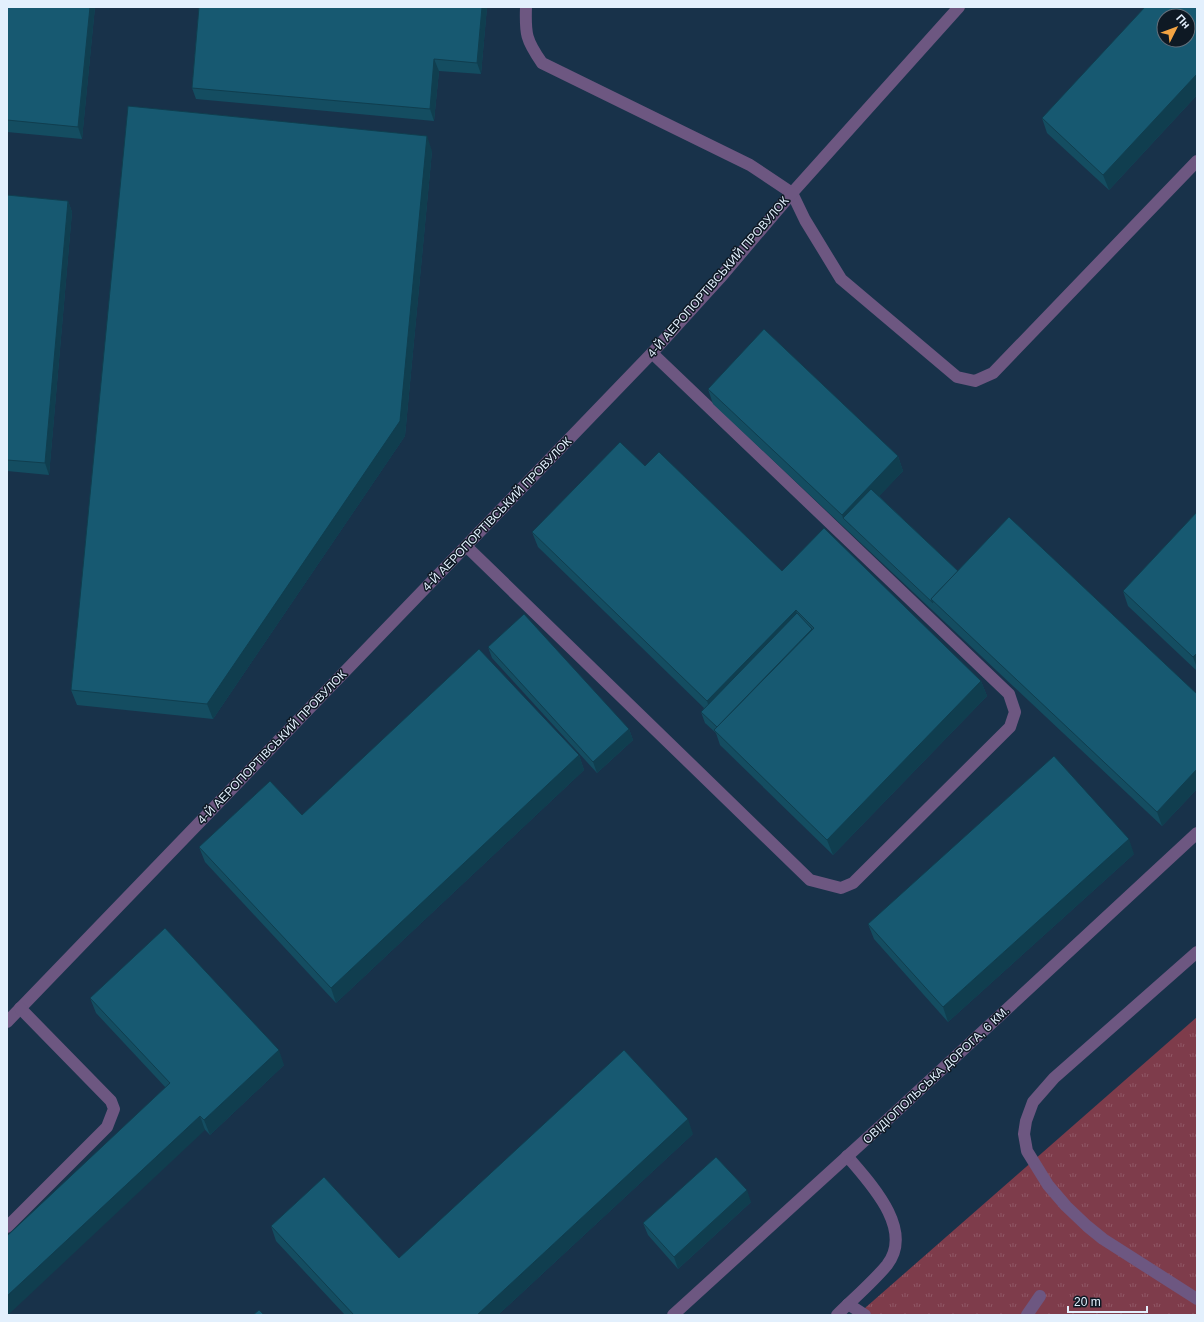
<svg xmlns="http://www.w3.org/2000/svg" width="1204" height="1322" font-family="Arial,sans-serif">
  <defs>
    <pattern id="grass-tufts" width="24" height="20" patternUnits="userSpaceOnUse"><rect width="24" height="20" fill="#7e3c4b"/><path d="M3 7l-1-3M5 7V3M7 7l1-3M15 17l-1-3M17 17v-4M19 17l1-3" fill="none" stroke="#905866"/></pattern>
  </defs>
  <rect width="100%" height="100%" fill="#18324a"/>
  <path fill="url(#grass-tufts)" d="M1197,1017V1315H857Z"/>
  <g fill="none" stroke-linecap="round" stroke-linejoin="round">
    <g stroke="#6d5781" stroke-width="12">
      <path d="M526,7C525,34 526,40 542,63L750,165L792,193L805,220L841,279L957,377L975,381L993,373L1197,161"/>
      <path d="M466,546L810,880L841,888L853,883L1010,727L1015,712L1009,694L652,353"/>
      <path d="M1197,952L1054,1078L1033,1102L1026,1121L1024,1134L1027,1151L1048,1185L1066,1206L1087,1226L1103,1239L1197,1299"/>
      <path d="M7,1022L652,353L720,278L792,193L959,7"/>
      <path d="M7,1227L107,1127L114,1109L111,1101L20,1008"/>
      <path d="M848,1304L865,1315"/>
      <path d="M837,1315C853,1299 873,1282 887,1265C915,1229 869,1182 847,1156"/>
      <path d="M1027,1315L1040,1296"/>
    </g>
    <path stroke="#6d5781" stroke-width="12" d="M673,1315L885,1122L1197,833"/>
  </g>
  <g fill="#144d61">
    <path d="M7,7H95L82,139L7,132Z"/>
    <path d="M199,7H487L481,74L439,71L434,121L196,99L192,88Z"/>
    <path d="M1197,7V95L1109,190L1047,133L1042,118Z"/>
    <path d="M432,151L405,436L213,719L77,705L71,690Z"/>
    <path d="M7,195L68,201L72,212L49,475L7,471Z"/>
    <path d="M708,389L898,456L903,471L879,496L958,571L1197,694V789L1162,826L713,404Z"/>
    <path d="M645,466L782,571L981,681L987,696L833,855L720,745L716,733L705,723L701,712L704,708L538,547L532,532Z"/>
    <path d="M1197,512V671L1128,606L1123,591Z"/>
    <path d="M488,647L629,729L633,740L597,773L492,658Z"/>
    <path d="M579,755L584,770L336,1003L205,862L199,847L302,815Z"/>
    <path d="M1134,854L948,1022L874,939L868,924Z"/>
    <path d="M90,998L284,1065L210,1135L96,1013Z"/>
    <path d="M693,1134L498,1315H345L276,1241L271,1226L399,1258Z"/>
    <path d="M751,1202L678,1269L648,1235L643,1223Z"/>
  </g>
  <g fill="#103e4f">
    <path d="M90,7H95L82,139L78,127Z"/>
    <path d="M482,7H487L481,74L477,63Z"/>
    <path d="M434,59L439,71L434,121L430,109Z"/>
    <path d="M1197,74V95L1109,190L1103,175Z"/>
    <path d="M427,136L432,151L405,436L213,719L207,704Z"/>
    <path d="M68,201L72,212L49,475L45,463Z"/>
    <path d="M898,456L903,471L851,526L843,518L842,515Z"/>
    <path d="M796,610L801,625L712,716L707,701Z"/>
    <path d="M1197,653V668L1193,657Z"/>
    <path d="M981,681L987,696L833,855L827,840Z"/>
    <path d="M629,729L633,740L597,773L593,762Z"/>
    <path d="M579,755L584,770L336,1003L331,988Z"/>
    <path d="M1197,769V789L1162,826L1157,812Z"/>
    <path d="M1129,839L1134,854L948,1022L943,1007Z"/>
    <path d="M279,1050L284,1065L210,1135L204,1120Z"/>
    <path d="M200,1116L205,1130L8,1315H7V1296Z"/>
    <path d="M688,1119L693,1134L498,1315H477Z"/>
    <path d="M747,1190L751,1202L678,1269L674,1257Z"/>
  </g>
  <g fill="#175971" stroke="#103e4f" fill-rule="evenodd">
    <path d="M7,7H90L78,127L7,120Z"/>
    <path d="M199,7H482L477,63L434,59L430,109L192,88Z"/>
    <path d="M1145,7H1197V74L1103,175L1042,118ZM1164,16H1188V40H1164Z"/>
    <path d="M128,106L427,136L400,421L207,704L71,690Z"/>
    <path d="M7,195L68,201L45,463L7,460Z"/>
    <path d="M764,329L898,456L842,515L708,389Z"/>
    <path d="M620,442L645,466L659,452L782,571L824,528L981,681L827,840L714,730L814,628L796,610L707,701L532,532Z"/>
    <path d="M871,489L958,571L931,599L933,603L843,518Z"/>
    <path d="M1197,512V653L1193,657L1123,591Z"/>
    <path d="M1009,517L1197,694V769L1157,812L931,599Z"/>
    <path d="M797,613L812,629L717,727L701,712Z"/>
    <path d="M524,614L629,729L593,762L488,647Z"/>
    <path d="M479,649L579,755L331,988L199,847L270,781L302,815Z"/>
    <path d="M1054,756L1129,839L943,1007L868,924Z"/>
    <path d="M165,928L279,1050L204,1120L200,1116L7,1296V1236L170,1083L90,998Z"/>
    <path d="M624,1050L688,1119L477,1315H354L271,1226L324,1177L399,1258Z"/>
    <path d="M716,1157L747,1190L674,1257L643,1223Z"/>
    <path d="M259,1310L264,1315H253Z"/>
  </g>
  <g text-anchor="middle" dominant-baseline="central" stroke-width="3" stroke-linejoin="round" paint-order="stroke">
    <g font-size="12" fill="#e3f0fd" stroke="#0e1924">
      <text transform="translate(718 277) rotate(-49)">4-Й АЕРОПОРТІВСЬКИЙ ПРОВУЛОК</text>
      <text transform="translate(497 514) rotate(-46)">4-Й АЕРОПОРТІВСЬКИЙ ПРОВУЛОК</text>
      <text transform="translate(272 747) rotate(-46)">4-Й АЕРОПОРТІВСЬКИЙ ПРОВУЛОК</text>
      <text transform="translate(936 1075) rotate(-43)">ОВІДІОПОЛЬСЬКА ДОРОГА, 6 КМ.</text>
    </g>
  </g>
  <rect width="1204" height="1322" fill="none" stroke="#e3f0fd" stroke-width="16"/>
  <g transform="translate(1176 28) rotate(48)"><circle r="19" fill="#0e1924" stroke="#636f7b"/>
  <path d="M0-3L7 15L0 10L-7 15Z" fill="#f3a443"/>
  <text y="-6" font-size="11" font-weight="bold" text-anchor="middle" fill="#e3f0fd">Пн</text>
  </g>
  <path d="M1068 1306v6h79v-6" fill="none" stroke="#e3f0fd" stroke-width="2"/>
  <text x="1074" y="1306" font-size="12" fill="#e3f0fd" stroke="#0e1924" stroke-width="3" paint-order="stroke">20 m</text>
</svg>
